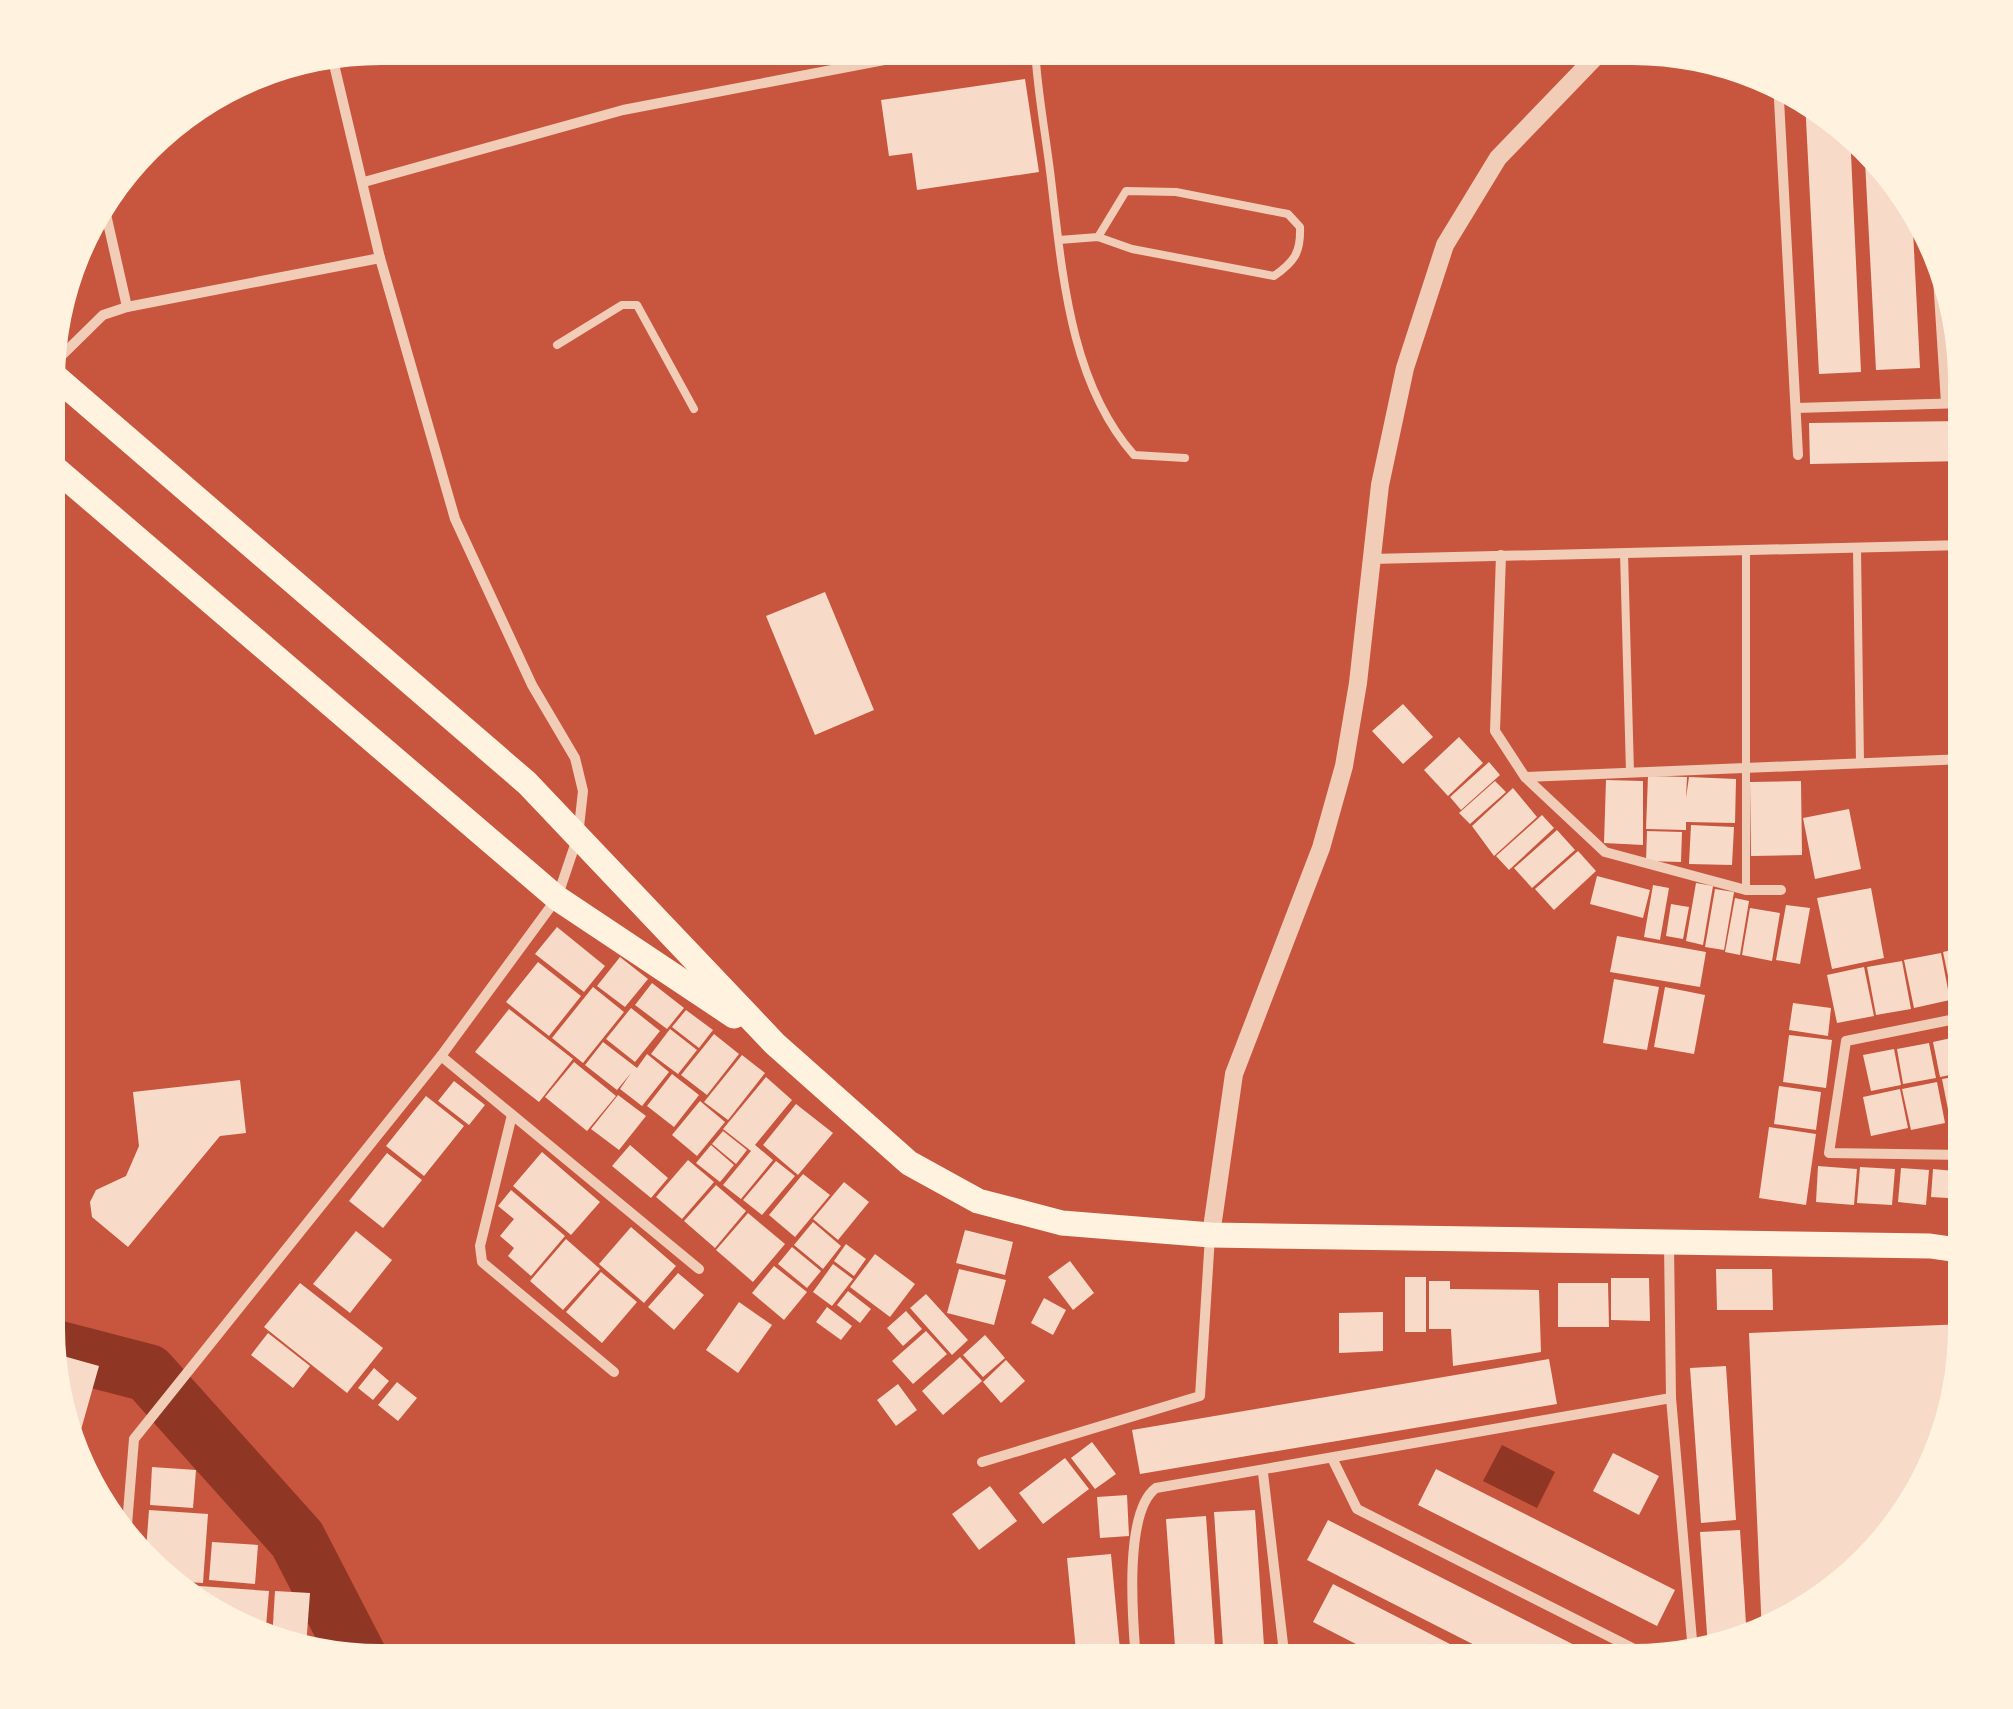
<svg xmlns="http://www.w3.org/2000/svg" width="2013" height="1709" font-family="'DejaVu Sans',sans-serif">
  <rect width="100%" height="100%" fill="#c8553d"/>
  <path fill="#8f3625" d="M1502,1445L1555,1472L1537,1508L1483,1481Z"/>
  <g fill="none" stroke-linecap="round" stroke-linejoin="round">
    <path stroke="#8f3625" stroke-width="58" d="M48,1347L148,1373L297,1539L358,1657"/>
  </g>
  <g fill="#f7dbc8">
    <path d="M1025,79L1039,172L917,190L912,153L889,156L881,100Z"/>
    <path d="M1805,100L1850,132L1861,372L1819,374Z"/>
    <path d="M1864,142L1912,211L1920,368L1876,370Z"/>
    <path d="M1965,421V461L1810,464L1809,423Z"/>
    <path d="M825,592L874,710L815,735L766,616Z"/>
    <path d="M1403,704L1433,737L1403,764L1372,731Z"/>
    <path d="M1459,737L1483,763L1448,796L1424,770Z"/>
    <path d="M1489,762L1500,775L1461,810L1450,797Z"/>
    <path d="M1648,776L1687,777L1686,798L1689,777L1736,779L1735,823L1686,822V830L1646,829Z"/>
    <path d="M1606,780L1643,781V845L1604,843Z"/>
    <path d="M1495,781L1506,792L1470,824L1459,813Z"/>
    <path d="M1801,781L1802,855L1751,856L1750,782Z"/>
    <path d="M1513,788L1537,817L1494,856L1472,826Z"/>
    <path d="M1849,809L1861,869L1815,879L1803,818Z"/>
    <path d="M1542,815L1554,828L1509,870L1496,856Z"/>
    <path d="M1691,825L1734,827L1732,865L1689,864Z"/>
    <path d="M1557,830L1575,850L1532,888L1514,868Z"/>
    <path d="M1647,831L1682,832L1681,862L1646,861Z"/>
    <path d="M1578,851L1596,871L1554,910L1535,889Z"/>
    <path d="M1597,876L1650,890L1643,918L1590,904Z"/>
    <path d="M1696,883L1713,886L1703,945L1686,941Z"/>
    <path d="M1653,885L1669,888L1660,940L1644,937Z"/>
    <path d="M1871,888L1884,958L1832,969L1817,898Z"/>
    <path d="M1715,889L1734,892L1724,950L1705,947Z"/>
    <path d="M1735,898L1749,901L1740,955L1725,952Z"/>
    <path d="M1671,904L1689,907L1683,939L1666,936Z"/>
    <path d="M1786,905L1810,908L1800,964L1776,960Z"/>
    <path d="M1750,908L1780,913L1772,961L1742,955Z"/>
    <path d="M557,927L605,966L584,992L535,954Z"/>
    <path d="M1617,936L1706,952L1700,987L1610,972Z"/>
    <path d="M1965,947V997L1953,1000L1943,952Z"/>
    <path d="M1941,953L1950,1000L1914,1008L1904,960Z"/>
    <path d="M620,957L648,979L625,1007L597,986Z"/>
    <path d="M1902,961L1911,1009L1876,1015L1867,967Z"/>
    <path d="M538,962L581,996L549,1036L506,1002Z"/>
    <path d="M1864,967L1874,1016L1837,1023L1827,975Z"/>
    <path d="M1614,979L1659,987L1647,1050L1603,1043Z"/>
    <path d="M652,983L684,1008L667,1029L635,1005Z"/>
    <path d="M593,987L624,1012L583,1063L552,1038Z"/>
    <path d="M1665,987L1705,995L1694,1054L1654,1047Z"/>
    <path d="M1793,1003L1831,1008L1828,1036L1789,1030Z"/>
    <path d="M631,1008L660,1031L635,1062L606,1039Z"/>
    <path d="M509,1009L573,1059L539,1102L475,1052Z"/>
    <path d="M686,1010L713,1030L699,1048L672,1027Z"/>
    <path d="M670,1029L697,1050L678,1074L651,1054Z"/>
    <path d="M714,1034L739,1054L707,1095L681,1075Z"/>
    <path d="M1789,1035L1832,1040L1826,1088L1783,1082Z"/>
    <path d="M1965,1035V1072L1940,1077L1933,1042Z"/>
    <path d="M603,1042L637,1068L647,1054L669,1072L642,1106L620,1089L631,1073L617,1090L585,1065Z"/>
    <path d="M1929,1043L1936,1078L1903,1084L1897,1049Z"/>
    <path d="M1894,1049L1901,1085L1871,1091L1863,1055Z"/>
    <path d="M742,1055L765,1073L728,1120L704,1102Z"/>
    <path d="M574,1062L616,1096L587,1131L545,1097Z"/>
    <path d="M672,1074L699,1095L674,1127L647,1106Z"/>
    <path d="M1965,1075V1133L1953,1135L1942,1079Z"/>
    <path d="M766,1077L792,1100L755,1145L773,1160L741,1199L723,1185L751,1151L723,1129Z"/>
    <path d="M240,1080L246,1133L220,1136L128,1247L92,1217L90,1202L96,1190L126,1176L139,1146L133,1092Z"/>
    <path d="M454,1081L485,1105L469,1125L438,1101Z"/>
    <path d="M1937,1082L1945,1123L1911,1130L1902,1089Z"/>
    <path d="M1779,1086L1821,1092L1816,1130L1774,1124Z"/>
    <path d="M1900,1089L1908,1128L1871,1136L1863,1097Z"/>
    <path d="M618,1095L646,1116L619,1150L591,1129Z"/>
    <path d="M426,1096L464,1126L424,1176L386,1146Z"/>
    <path d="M700,1101L725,1122L697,1156L672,1135Z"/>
    <path d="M796,1104L833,1133L798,1175L763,1145Z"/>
    <path d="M1769,1127L1816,1134L1806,1205L1759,1198Z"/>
    <path d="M723,1131L747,1150L736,1164L712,1144Z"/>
    <path d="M630,1145L668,1178L651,1198L612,1166Z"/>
    <path d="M711,1145L734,1165L720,1182L696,1163Z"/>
    <path d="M542,1152L600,1202L571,1235L513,1186Z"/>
    <path d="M387,1153L422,1180L383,1228L349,1201Z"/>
    <path d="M688,1160L714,1182L682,1219L656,1197Z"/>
    <path d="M776,1161L795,1176L762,1215L743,1200Z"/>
    <path d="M1818,1166L1857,1169L1854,1205L1816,1202Z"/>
    <path d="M1860,1167L1895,1169L1892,1205L1857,1203Z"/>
    <path d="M1901,1168L1929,1170L1926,1205L1898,1202Z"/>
    <path d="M1933,1169L1965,1172V1199L1931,1197Z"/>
    <path d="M803,1174L830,1195L795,1237L769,1215Z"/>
    <path d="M844,1182L869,1202L838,1240L813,1219Z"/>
    <path d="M716,1185L746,1211L715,1248L684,1221Z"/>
    <path d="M511,1190L565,1236L531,1276L508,1256L514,1248L500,1236L514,1219L498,1206Z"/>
    <path d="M748,1213L785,1244L753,1282L716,1250Z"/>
    <path d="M813,1222L841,1246L823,1269L794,1245Z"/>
    <path d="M631,1227L676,1266L644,1303L599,1264Z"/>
    <path d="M965,1230L1013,1242L1005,1275L956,1263Z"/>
    <path d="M356,1231L392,1260L350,1313L313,1284Z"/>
    <path d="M566,1239L600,1269L563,1310L530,1281Z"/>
    <path d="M846,1244L866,1259L854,1276L834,1261Z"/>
    <path d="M792,1247L821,1271L807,1288L778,1264Z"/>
    <path d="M875,1254L915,1284L890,1317L850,1287Z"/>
    <path d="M1070,1261L1094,1293L1073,1310L1048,1277Z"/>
    <path d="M833,1264L853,1279L832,1306L813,1292Z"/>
    <path d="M774,1266L807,1292L784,1320L752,1293Z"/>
    <path d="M959,1269L1006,1280L994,1325L947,1313Z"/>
    <path d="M1716,1269H1772L1773,1310H1717Z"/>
    <path d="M601,1272L637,1302L602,1343L566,1312Z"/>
    <path d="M678,1273L704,1295L674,1330L648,1307Z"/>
    <rect x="1405" y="1277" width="21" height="55"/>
    <path d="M1611,1278H1649L1650,1321L1611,1320Z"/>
    <path d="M1429,1281H1450V1289L1539,1290L1541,1352L1453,1366L1451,1329H1429Z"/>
    <path d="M300,1283L383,1348L347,1393L264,1327Z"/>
    <path d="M1558,1283H1608L1609,1327H1558Z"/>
    <path d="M848,1291L871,1309L860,1323L837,1305Z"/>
    <path d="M926,1294L968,1340L952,1355L910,1308Z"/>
    <path d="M1044,1298L1066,1310L1053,1335L1031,1323Z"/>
    <path d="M739,1302L772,1325L738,1373L706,1350Z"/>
    <path d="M827,1307L852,1326L841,1340L816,1322Z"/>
    <path d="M906,1311L922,1329L903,1346L887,1328Z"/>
    <path d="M1383,1312V1351L1339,1353V1313Z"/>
    <path d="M1965,1324L1940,1456L1867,1564L1762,1635L1749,1333Z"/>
    <path d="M926,1331L947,1354L913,1384L892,1361Z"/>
    <path d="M268,1333L310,1366L293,1388L251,1355Z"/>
    <path d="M985,1335L1005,1358L983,1377L963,1355Z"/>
    <path d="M49,1352L99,1366L75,1451L69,1429Z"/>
    <path d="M960,1357L982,1381L943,1415L922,1391Z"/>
    <path d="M1549,1359L1557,1404L1140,1474L1132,1430Z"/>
    <path d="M1006,1360L1025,1381L1001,1403L983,1382Z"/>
    <path d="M1726,1366L1736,1520L1701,1523L1690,1368Z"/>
    <path d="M374,1368L389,1381L373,1400L358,1388Z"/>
    <path d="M397,1382L417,1398L398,1421L378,1405Z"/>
    <path d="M898,1384L917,1410L896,1426L877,1400Z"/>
    <path d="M1092,1442L1116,1474L1095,1489L1071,1458Z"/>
    <path d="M1613,1453L1659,1476L1639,1515L1593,1491Z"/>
    <path d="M1065,1458L1089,1489L1043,1524L1019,1493Z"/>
    <path d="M152,1467L196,1470L193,1508L150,1505Z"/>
    <path d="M1436,1469L1675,1590L1657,1626L1418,1505Z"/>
    <path d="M990,1486L1017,1521L979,1550L952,1514Z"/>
    <path d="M1127,1495L1129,1536L1100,1538L1097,1497Z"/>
    <path d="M149,1510L208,1514L203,1583L170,1581L145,1564Z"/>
    <path d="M1255,1510L1265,1661H1224L1214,1512Z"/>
    <path d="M1206,1516L1216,1661H1176L1166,1519Z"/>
    <path d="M1328,1520L1606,1661H1506L1307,1560Z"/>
    <path d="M1740,1530L1747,1639L1708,1648L1700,1532Z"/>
    <path d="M212,1542L258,1545L255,1584L209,1580Z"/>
    <path d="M1111,1554L1121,1661H1077L1067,1558Z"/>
    <path d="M1333,1584L1483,1661H1389L1313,1622Z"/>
    <path d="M199,1586L269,1591L265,1638L253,1636L198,1599Z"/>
    <path d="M275,1591L310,1593L306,1647L272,1640Z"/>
  </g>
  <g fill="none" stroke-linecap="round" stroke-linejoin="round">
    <g stroke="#f1ccb7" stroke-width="8">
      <path d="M1035,48C1037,89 1045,130 1050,171C1062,267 1068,380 1134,455L1185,458"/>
      <path d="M1059,240L1098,237L1132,249L1274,276C1294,262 1301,253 1300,227L1288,214L1176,192L1126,191L1098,237"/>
      <path d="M557,345L622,305H637L694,409"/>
      <path d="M1746,549V890"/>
      <path d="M1857,549L1860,763"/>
      <path d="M1624,553L1630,772"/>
    </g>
    <g stroke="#f1ccb7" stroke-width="10">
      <path d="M1778,81L1798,455"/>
      <path d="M364,182L623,110L947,48"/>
      <path d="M103,201L127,307"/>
      <path d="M1936,247L1946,403"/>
      <path d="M50,367L103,315L127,307L380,258"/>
      <path d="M1796,408L1965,403"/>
      <path d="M1501,555L1495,731L1525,777L1605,852L1746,890H1781"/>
      <path d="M1371,559L1965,545"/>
      <path d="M1526,777L1965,759"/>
      <path d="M1965,1017L1846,1041L1829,1153L1965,1155"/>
      <path d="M441,1056L699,1269"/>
      <path d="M512,1115L480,1246L482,1262L614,1372"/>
      <path d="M1669,1244L1671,1398L1693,1652"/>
      <path d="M1332,1458L1357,1509L1656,1660"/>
      <path d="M982,1462L1200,1396L1210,1236"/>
      <path d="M1263,1473L1285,1661"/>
      <path d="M126,1537L134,1439L441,1056L557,898L578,836L583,791L575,758L532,685L455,519L380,258L332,56"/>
      <path d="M1136,1661C1133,1623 1123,1512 1156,1488L1671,1398"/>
    </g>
    <path stroke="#f1ccb7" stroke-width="18" d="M1211,1235L1234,1074L1321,848L1344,766L1358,683L1380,485L1405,368L1445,245L1498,158L1604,48"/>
    <g stroke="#fff3e0" stroke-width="25">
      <path d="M50,372L527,783L775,1044L909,1163L978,1201L1062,1223L1211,1235L1930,1246L1965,1251"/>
      <path d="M50,464L557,898L734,1016"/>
    </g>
  </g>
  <path d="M0 0H2013V1709H0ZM381 65H1632A316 316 0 0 1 1948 381V1328A316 316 0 0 1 1632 1644H381A316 316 0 0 1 65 1328V381A316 316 0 0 1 381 65Z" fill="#fff3e0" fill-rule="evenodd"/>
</svg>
